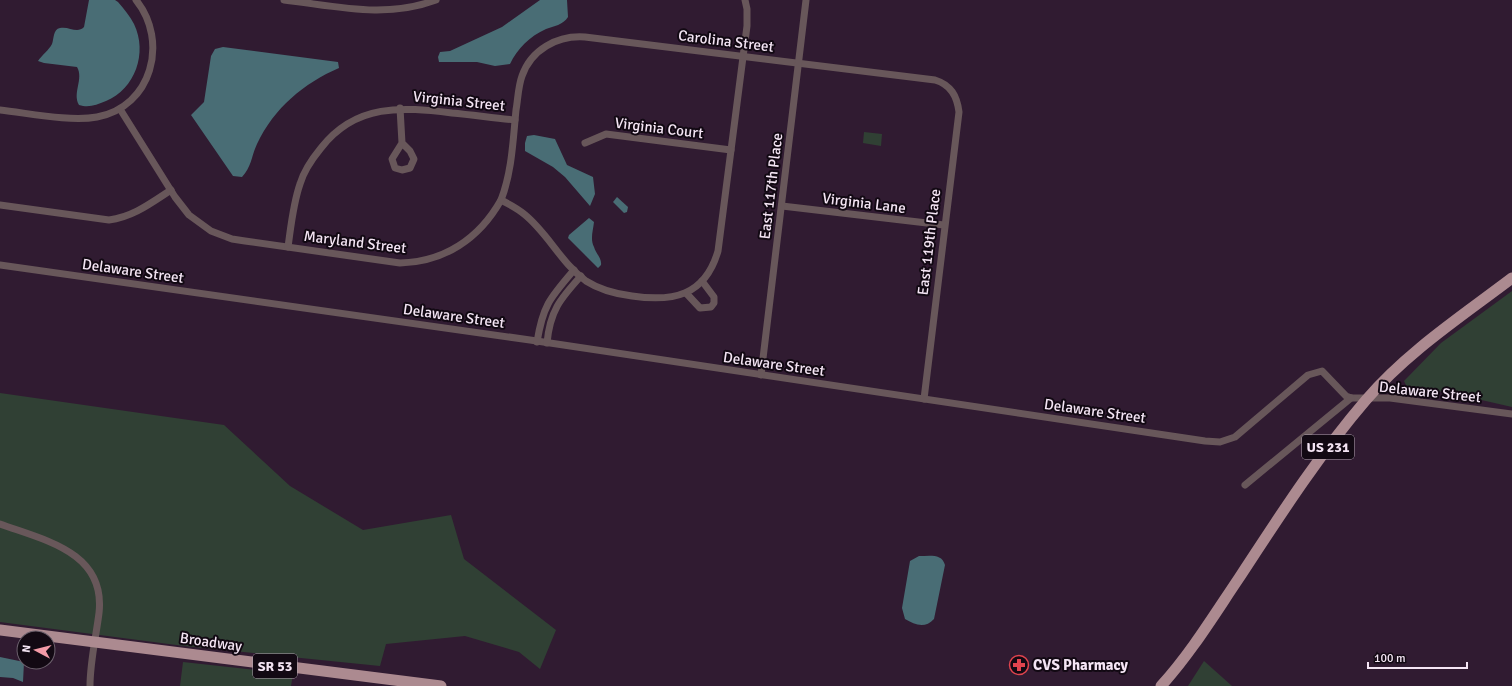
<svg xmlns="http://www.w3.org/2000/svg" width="1512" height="686" font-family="Signika,sans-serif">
  <rect width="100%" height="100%" fill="#301b31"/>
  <g fill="#304034">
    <path d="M864,132L882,134L881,146L863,143Z"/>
    <path d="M1512,291V407L1451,393L1407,387L1404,381L1441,343Z"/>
    <path d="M0,393L224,425L290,486L363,530L451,515L464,559L556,630L540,669L519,652L465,636L386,644L380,666L184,646L0,622Z"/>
    <path d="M1204,661L1232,686H1188Z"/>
    <path d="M183,662L293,674L291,686H180Z"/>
  </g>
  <g fill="#496d75">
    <path d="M89,0H115L118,2C124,9 130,16 134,24C148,53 135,89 106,101C96,105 89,108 79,105C72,93 84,79 77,67L44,63L38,61C42,55 49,50 52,44C54,39 53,29 60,28C69,26 77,34 84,27Z"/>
    <path d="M540,0H567L568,17C563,25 554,26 546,29C530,36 517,49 510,64L495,66L477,62H439L438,57L440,52L450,51L502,27Z"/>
    <path d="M223,47L338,62L339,68C304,83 274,108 257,144C251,157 252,166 242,177L233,176L191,115L204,102L211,56L215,49Z"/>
    <path d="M534,135L555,139L567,165L593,177L595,194L590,206L565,177L553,167L525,151V143L527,136Z"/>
    <path d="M617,197L628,207L627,212L624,213L613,202Z"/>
    <path d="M589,218L594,222C593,231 590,239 594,247C596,254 602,258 601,265L598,268L568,238L569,235Z"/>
    <path d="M919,556C929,556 942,553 945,565L934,619C925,629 915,625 905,619L902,608L910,561Z"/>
    <path d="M0,657L24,662L23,682L13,678L0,677Z"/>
  </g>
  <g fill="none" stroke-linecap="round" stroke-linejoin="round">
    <g stroke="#68575a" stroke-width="7">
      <path d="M284,0C336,6 385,19 436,0"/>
      <path d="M400,108L402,143L410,151L414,159L410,168L402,170L395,168L392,159L402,143"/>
      <path d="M120,109L175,197L189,215L211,231L232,239L245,241L400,263C444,262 479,239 501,200C509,204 517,208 524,214C548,233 561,263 586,281C600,290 616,294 632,296C673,302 705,296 718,251L747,26V9L745,0"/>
      <path d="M0,110C28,113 70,122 97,117C152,107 169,41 136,0"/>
      <path d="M585,143L606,134L731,150"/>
      <path d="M501,200C512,172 513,140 516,110C518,99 518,87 522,76C531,50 557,35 585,37L935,80C951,85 957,96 959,112L924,399"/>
      <path d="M0,205L109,220C133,217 151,203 171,190"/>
      <path d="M782,206L944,225"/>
      <path d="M288,247C291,226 293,204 300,184C304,170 312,159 321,148C356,103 402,107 452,113C473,115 494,118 515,120"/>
      <path d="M0,265L530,340L1205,441L1220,442L1235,437L1308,375L1322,371L1346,396L1351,398H1390L1512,414"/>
      <path d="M686,293L700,308L711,307L714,303V297L702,281"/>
      <path d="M537,342C543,305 550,298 574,270"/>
      <path d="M547,343C550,311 560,299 581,276"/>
      <path d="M761,375L806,0"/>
      <path d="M1245,485L1351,398"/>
      <path d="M0,524C44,540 106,552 99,613C96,637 90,662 90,686"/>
    </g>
    <g stroke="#ac8a90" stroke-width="11">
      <path d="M0,630L441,686"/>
      <path d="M1161,686C1191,653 1214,615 1239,578C1279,517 1318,456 1366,400C1407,352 1462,316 1512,278"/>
    </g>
  </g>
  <defs>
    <g id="pharmacy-ring" transform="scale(1)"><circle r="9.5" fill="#120913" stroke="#e0444e" stroke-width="1.5"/><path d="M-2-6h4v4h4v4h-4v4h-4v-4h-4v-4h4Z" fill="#e0444e"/></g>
  </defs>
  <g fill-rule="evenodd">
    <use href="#pharmacy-ring" x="1019" y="665"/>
  </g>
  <g text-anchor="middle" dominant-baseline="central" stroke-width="4" stroke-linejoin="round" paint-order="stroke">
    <g fill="#120913" stroke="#b0a3b0" stroke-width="1">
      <rect x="1302" y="435" width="52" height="24" rx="3"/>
      <rect x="253" y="654" width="44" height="24" rx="3"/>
    </g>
    <g font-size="14" font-weight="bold" fill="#f4e5f4">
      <text x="1328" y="447">US 231</text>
      <text x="275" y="666">SR 53</text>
    </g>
    <g font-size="15" fill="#f4e5f4" stroke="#120913">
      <text transform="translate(726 41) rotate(7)">Carolina Street</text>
      <text transform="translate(459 101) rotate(6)">Virginia Street</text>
      <text transform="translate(659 128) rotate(7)">Virginia Court</text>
      <text transform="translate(771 186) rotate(-83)">East 117th Place</text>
      <text transform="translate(864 203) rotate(7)">Virginia Lane</text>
      <text transform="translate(355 242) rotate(7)">Maryland Street</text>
      <text transform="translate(929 242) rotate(-83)">East 119th Place</text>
      <text transform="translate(133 271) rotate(8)">Delaware Street</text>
      <text transform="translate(454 316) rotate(8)">Delaware Street</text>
      <text transform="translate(774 364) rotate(8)">Delaware Street</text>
      <text transform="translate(1430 392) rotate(6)">Delaware Street</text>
      <text transform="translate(1095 411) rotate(8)">Delaware Street</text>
      <text transform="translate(211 642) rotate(8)">Broadway</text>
    </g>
    <g font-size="15" font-weight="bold" fill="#f4e5f4" stroke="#120913" text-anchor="start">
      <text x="1033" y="665">CVS Pharmacy</text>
    </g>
  </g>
  <g transform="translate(36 650) rotate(277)"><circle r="19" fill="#120913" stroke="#6c616d"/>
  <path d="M0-3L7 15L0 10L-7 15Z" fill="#f39aa7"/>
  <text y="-6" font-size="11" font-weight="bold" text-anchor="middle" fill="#f4e5f4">N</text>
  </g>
  <path d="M1368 662v6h99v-6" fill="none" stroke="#f4e5f4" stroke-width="2"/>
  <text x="1374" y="662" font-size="12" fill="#f4e5f4" stroke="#120913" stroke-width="3" paint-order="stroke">100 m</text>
</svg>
